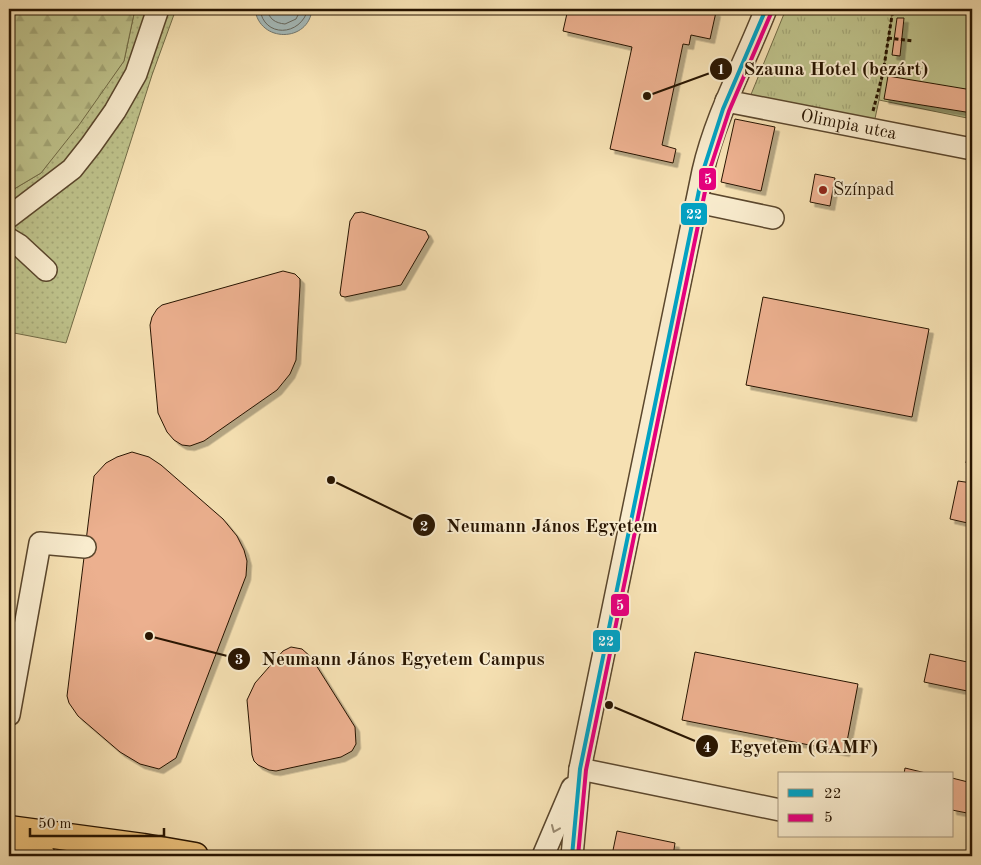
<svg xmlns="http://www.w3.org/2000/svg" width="981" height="865" font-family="'Old Standard TT',serif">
  <defs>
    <pattern id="grass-dots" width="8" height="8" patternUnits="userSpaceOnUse" patternTransform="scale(1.25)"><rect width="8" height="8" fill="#bec28b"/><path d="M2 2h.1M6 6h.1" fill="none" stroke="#a3a676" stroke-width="1.8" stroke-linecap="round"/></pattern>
    <pattern id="forest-firs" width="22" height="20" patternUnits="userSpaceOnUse" patternTransform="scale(1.25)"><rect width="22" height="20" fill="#bec28b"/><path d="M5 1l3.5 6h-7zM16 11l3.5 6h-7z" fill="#a3a676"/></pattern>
    <pattern id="park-tufts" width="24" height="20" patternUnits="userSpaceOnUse" patternTransform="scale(1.25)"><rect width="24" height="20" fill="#bec28b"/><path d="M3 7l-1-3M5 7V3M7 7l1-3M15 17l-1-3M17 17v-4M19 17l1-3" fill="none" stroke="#a3a676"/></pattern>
    <filter id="shadow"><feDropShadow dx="4.5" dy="4.5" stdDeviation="0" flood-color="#0004"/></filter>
  </defs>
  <rect width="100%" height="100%" fill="#f6e1b3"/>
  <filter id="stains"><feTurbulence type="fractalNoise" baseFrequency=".004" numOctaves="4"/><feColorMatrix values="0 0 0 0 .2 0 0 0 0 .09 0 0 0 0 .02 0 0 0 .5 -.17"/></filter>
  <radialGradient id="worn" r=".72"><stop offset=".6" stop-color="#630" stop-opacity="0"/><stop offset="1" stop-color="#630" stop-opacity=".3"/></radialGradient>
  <path fill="url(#grass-dots)" stroke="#726b46" d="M135,9H176L152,75L66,343L9,332V192L41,173L124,61Z"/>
  <path fill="url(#forest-firs)" stroke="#726b46" d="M9,9H135L124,61L79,125L41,173L9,192Z"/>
  <path fill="url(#park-tufts)" stroke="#726b46" d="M786,9H893L879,100L871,137L743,114Z"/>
  <path fill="#bec28b" stroke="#726b46" d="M893,9H972V119L879,100Z"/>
  <path fill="#a4baba" stroke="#727870" d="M255,9H312C309,43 259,43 255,9Z"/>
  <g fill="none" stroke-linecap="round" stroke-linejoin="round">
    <g stroke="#66675d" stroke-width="1">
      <path d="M260,9C263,38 301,37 308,9"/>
      <path d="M267,9C269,19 275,23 285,24L296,19L301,9"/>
    </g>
  </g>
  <g fill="#ecb08f" stroke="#271400" filter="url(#shadow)">
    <path d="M568,9H701L716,12L710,39L691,35L689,45L683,44L662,145L676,149L673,163L610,149L632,47L563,31Z"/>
    <path d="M897,18H904L900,56L892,55Z"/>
    <path d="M888,76L972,90V113L884,99Z"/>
    <path d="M735,119L775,127L761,191L721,182Z"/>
    <path d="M815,174L835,178L830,206L810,202Z"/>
    <path d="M362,212L426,231L429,237L401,285L345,297L341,296L340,293L350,221L355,213Z"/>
    <path d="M283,271L295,274L300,279V286L296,360L290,374L277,390L204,441L190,446L182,445L174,440L167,432L158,413L150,325L152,317L157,309L162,305Z"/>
    <path d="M763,297L929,329L912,417L746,385Z"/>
    <path d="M972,430V464L966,463Z"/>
    <path d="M132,452L149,457L161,465L223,519L237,536L244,550L247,561L246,576L176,758L159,769L140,764L120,752L78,716L69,703L67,696L94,476L106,463L117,457Z"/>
    <path d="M958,481L972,483V524L950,519Z"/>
    <path d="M291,647L302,649L311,657L355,727L356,744L352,751L341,757L276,771L269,770L258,765L254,761L252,755L247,700L255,683L283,651Z"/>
    <path d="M695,652L858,684L845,752L682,720Z"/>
    <path d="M930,654L972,663V692L924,682Z"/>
    <path d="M905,768L930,774H904Z"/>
    <path d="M952,778L972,783V814L952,810Z"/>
    <path d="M617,831L675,843L673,856H619L612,855Z"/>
    <path d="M739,851L765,856H738Z"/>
  </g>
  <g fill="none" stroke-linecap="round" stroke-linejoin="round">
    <g stroke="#5b472d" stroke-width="24">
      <g id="minor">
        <path id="s1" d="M726,101L972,149"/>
        <path d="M697,202L773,218"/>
        <path d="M9,217L72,169L91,145L115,111L136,74L158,9"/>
        <path d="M9,239L19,245L46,270"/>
        <path d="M9,715L40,543L85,547"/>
        <path d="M580,769L780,810"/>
        <path d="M543,856L572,788"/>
        <path d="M572,856L580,769L703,171C716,114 745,63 766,9"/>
      </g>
    </g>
    <g stroke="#271400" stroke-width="29">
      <g id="major">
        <path d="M9,829L143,847L195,856"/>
        <path d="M9,850L42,856"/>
      </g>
    </g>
    <g stroke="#271400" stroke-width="3" stroke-dasharray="4 2.5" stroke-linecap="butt">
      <path d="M888,38L913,41"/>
      <path d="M873,111L883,73L893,9"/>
    </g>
    <use href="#minor" stroke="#f9ecce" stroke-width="21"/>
    <use href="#major" stroke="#ebc07a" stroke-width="26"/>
    <g stroke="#f9ecce" stroke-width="8">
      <path id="bus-1" d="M572,856L580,769L703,171L723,109L766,9"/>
    </g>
    <g stroke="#f9ecce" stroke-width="8">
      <path id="bus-2" d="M578,856L586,770L709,172L729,111L772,11"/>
    </g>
    <use href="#bus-1" stroke="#02a2c4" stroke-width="4"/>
    <use href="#bus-2" stroke="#e5007d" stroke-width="4"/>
  </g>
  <defs><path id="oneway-chevron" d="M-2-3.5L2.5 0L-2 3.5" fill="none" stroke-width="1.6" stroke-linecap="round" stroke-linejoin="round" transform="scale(1.25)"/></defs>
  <use stroke="#9a8b71" href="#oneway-chevron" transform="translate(555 829) rotate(113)"/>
  <circle fill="#8f2418" stroke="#f9ecce" stroke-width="2" cx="823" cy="190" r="5"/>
  <g text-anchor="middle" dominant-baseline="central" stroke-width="4" stroke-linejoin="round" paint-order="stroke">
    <g font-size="18" fill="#271400" stroke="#f9ecce">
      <text stroke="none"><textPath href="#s1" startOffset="125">Olimpia utca</textPath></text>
    </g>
    <g font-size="18" fill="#271400" stroke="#f9ecce" text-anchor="start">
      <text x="833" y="190">Színpad</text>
    </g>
  </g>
  <path fill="none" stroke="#271400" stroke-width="2" d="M647 96L721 69M331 480L424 525M149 636L239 659M609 705L707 746"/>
  <g fill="#271400" stroke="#f9ecce" stroke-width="2">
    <circle cx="647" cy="96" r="5"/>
    <circle cx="331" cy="480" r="5"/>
    <circle cx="149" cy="636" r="5"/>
    <circle cx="609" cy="705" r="5"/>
    <circle cx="721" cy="69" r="12"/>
    <circle cx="424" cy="525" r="12"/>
    <circle cx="239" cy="659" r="12"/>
    <circle cx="707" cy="746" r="12"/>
  </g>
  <g font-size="15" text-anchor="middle" font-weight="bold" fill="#fff">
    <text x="721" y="74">1</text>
    <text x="424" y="531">2</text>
    <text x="239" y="664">3</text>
    <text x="707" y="752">4</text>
  </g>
  <g font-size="19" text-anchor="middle" font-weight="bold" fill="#271400" stroke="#f9ecce" stroke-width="4" stroke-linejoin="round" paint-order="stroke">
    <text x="836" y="75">Szauna Hotel (bezárt)</text>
    <text x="552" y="532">Neumann János Egyetem</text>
    <text x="403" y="665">Neumann János Egyetem Campus</text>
    <text x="804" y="753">Egyetem (GAMF)</text>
  </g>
  <g stroke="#f9ecce" stroke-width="2">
    <rect x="698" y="167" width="19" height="24" rx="5" fill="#e5007d"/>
    <rect x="680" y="202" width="28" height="24" rx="5" fill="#02a2c4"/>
    <rect x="610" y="593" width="20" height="24" rx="5" fill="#e5007d"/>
    <rect x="592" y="629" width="29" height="24" rx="5" fill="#02a2c4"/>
  </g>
  <g font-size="14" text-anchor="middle" font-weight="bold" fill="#fff">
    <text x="708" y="184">5</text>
    <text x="694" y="219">22</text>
    <text x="620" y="610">5</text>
    <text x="606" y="646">22</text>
  </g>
  <rect width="981" height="865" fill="none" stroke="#f6e1b3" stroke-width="30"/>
  <rect x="10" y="10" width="961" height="845" fill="none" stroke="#271400" stroke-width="2.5"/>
  <rect x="15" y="15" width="951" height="835" fill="none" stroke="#271400"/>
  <rect x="778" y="772" width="175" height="65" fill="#f9ecce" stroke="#a5967c"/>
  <rect x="788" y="789" width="25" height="8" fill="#02a2c4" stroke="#a5967c"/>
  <text x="824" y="798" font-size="15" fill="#271400">22</text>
  <rect x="788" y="814" width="25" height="8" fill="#e5007d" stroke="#a5967c"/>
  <text x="824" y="822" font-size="15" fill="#271400">5</text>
  <path d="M30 828v8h134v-8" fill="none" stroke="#271400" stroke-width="2.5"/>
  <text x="38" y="828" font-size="15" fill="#271400" stroke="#f9ecce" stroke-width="4" paint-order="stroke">50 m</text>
  <rect width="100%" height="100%" filter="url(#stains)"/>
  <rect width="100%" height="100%" fill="url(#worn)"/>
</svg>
